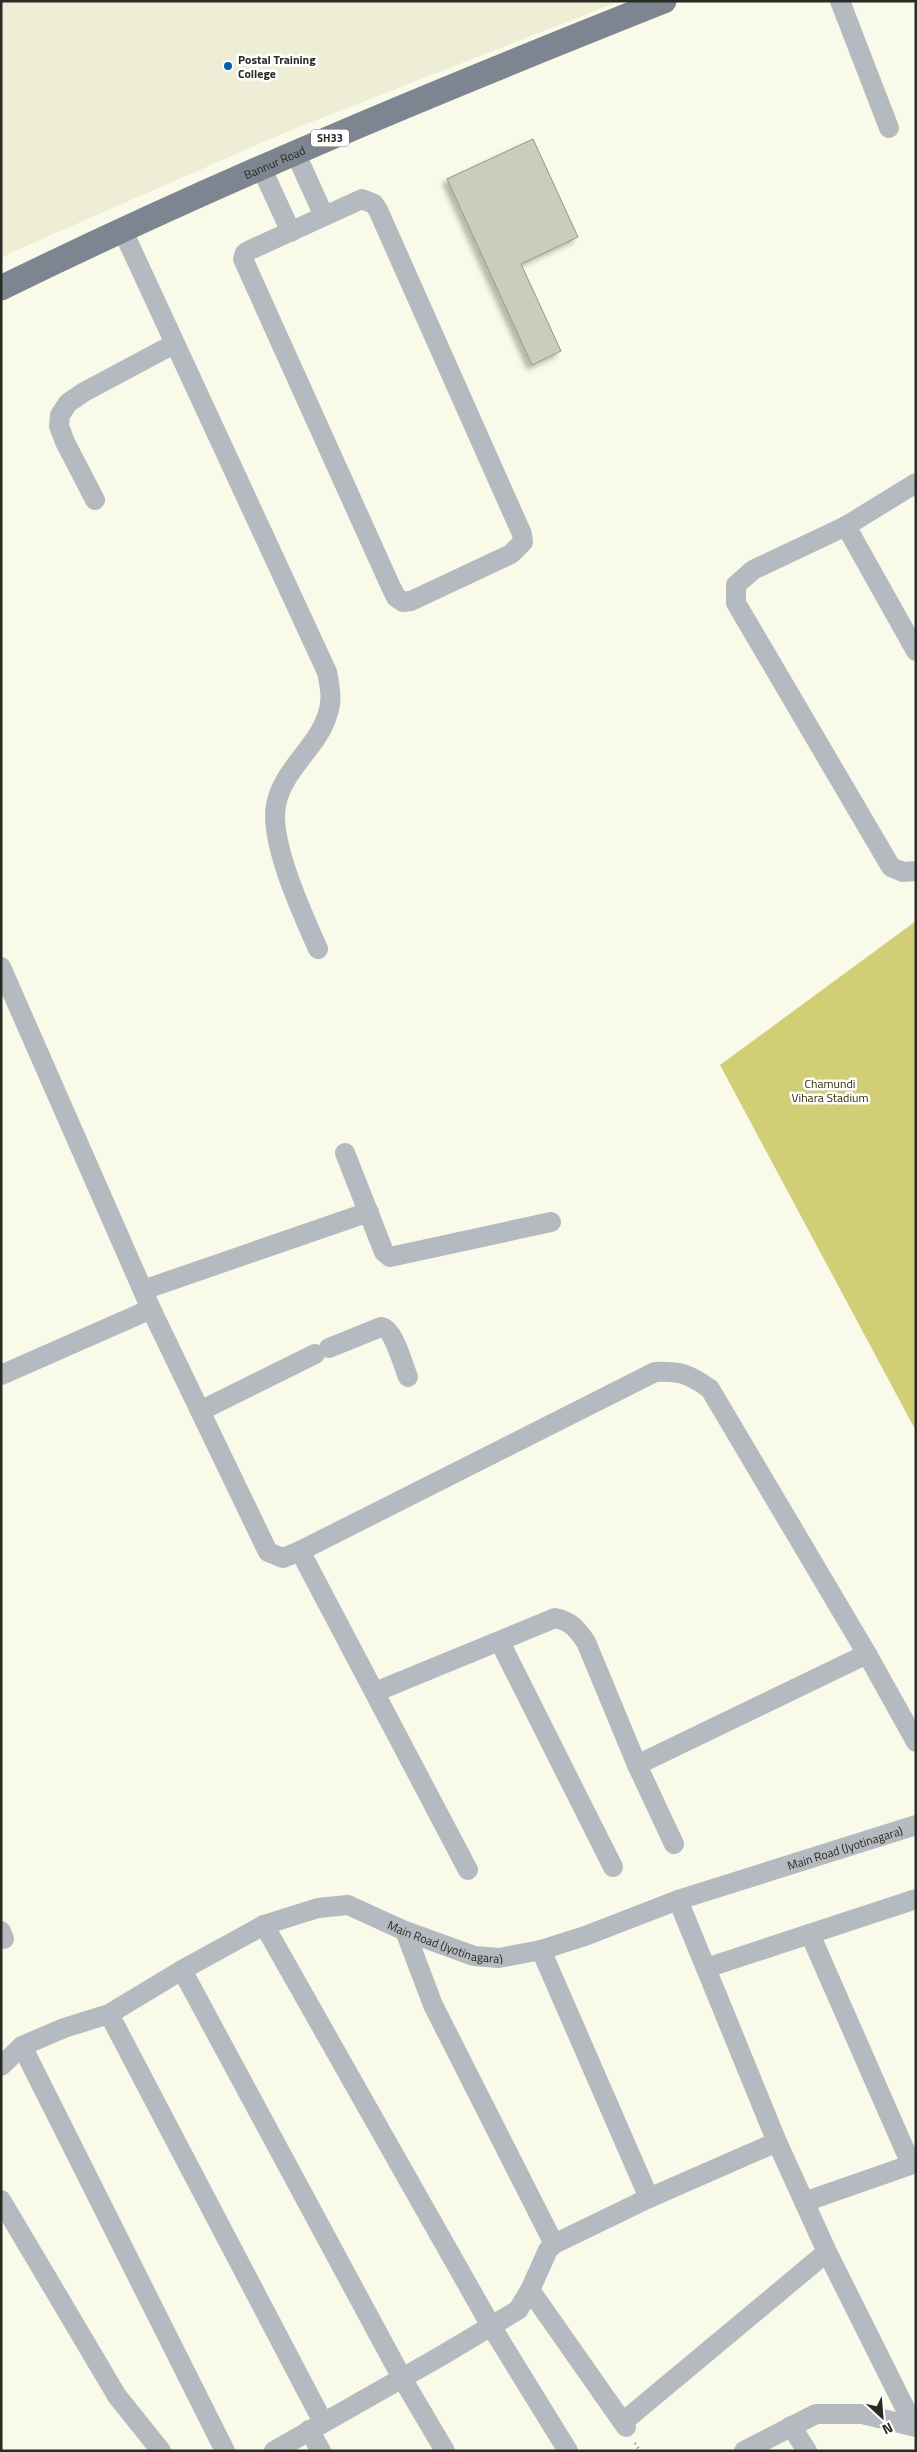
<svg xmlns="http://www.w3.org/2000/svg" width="917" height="2452" font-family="'Titillium Web',sans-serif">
  <defs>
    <filter id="shadow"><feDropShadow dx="-4.5" dy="4.5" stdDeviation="2.5" flood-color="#0004"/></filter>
  </defs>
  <rect width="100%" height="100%" fill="#f9fae9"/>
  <path fill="#eeeed6" d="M1,1H620L291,130L17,250L1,258Z"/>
  <path fill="#d1ce76" d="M916,921V1431L720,1065Z"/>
  <path fill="#ccccbd" stroke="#959586" filter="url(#shadow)" d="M533,139L578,237L521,264L561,351L532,365L447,179Z"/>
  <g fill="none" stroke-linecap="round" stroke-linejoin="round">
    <path stroke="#88887d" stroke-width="3" stroke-dasharray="1 4" stroke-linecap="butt" d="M635,2443L640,2451"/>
    <g stroke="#b5bac0" stroke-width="20">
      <path d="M840,1L889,128"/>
      <path d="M295,152L324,216"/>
      <path d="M261,167L291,232"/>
      <path d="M362,199L374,204L378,210L522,534L523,542L511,554L411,601L403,602L396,597L391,587L243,259L245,253L250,250Z"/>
      <path d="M122,229L327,672C330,687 333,701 327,716C317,748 283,769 276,805C269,842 303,915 318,949"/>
      <path d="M916,483L846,526L753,570L736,585V603L891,867L903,872L916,871"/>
      <path d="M95,500L65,442L59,426L60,415L68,403L84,392L174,344"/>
      <path d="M846,526L916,651"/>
      <path d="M1,967L151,1309L268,1552L283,1558L300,1551L655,1372C681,1371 689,1374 710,1389L867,1654L916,1742"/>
      <path d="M345,1153L384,1252L390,1257L551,1222"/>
      <path d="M143,1290L369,1212"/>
      <path d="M329,1348L381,1327C394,1329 403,1365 408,1377"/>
      <path d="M1,1375L151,1309"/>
      <path d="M200,1411L315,1354"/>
      <path d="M300,1551L468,1870"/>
      <path d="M500,1642L613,1867"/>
      <path d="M375,1692L555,1618C571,1621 577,1629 586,1642L637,1765L674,1844"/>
      <path d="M637,1765L867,1654"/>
      <path d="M678,1900L777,2142L827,2252L914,2426"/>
      <path d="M264,1925L491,2326L568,2451"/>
      <path d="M1,1931L4,1939"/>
      <path d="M405,1931L433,2005L554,2244"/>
      <path d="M810,1934L911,2164"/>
      <path d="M541,1950L649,2198"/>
      <path d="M706,1968L916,1899"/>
      <path d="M182,1970L402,2378L445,2451"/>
      <path d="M109,2014L323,2422"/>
      <path d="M22,2046L225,2451"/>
      <path id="s1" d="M1,2066L22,2046L64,2028L109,2014L182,1970L264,1925L318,1908L348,1905L405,1931L474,1956L499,1958L541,1950L585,1936L678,1900L916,1825"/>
      <path d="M1,2200L117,2396L161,2451"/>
      <path d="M804,2202L916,2163"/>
      <path d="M530,2290L626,2427"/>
      <path d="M623,2422L827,2252"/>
      <path d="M791,2426L807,2451"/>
      <path d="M309,2430L321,2451"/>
      <path d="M274,2451L441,2356L518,2310L530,2290L548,2250L554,2244L649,2198L777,2142"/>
      <path d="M744,2451L816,2414H862L916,2427"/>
    </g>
    <path stroke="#7d8690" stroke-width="25" id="s2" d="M1,288C217,182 440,90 664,1"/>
  </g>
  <circle fill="#0060ad" stroke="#fff" stroke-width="2" cx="228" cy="66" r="5"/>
  <g text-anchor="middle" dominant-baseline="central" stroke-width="5" stroke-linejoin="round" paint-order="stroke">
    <rect fill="#fff" stroke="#6a6a66" stroke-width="1" x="311" y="129.5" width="38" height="17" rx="4"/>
    <g font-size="11" font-weight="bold" fill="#2a2a24">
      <text x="330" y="138">SH33</text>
    </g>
    <g font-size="12" font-weight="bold" fill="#2a2a24" stroke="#fff" text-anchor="start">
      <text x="238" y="59">Postal Training<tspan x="238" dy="14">College</tspan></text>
    </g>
    <g font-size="12" fill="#2a2a24" stroke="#fff">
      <text stroke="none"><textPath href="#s2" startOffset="301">Bannur Road</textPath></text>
      <text stroke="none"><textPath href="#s1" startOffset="912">Main Road (Jyotinagara)</textPath></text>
      <text stroke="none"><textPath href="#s1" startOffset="492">Main Road (Jyotinagara)</textPath></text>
    </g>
    <g font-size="12" fill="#302e01" stroke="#fff">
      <text x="830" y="1083">Chamundi<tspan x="830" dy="14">Vihara Stadium</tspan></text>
    </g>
  </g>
  <rect width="917" height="2452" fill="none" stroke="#2a2a24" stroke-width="5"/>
  <g transform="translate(882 2417) rotate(154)" stroke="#ffffff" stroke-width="4" paint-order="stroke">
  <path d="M0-4L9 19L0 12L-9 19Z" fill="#2a2a24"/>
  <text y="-8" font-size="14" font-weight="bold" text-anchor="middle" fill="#2a2a24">N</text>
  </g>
</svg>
